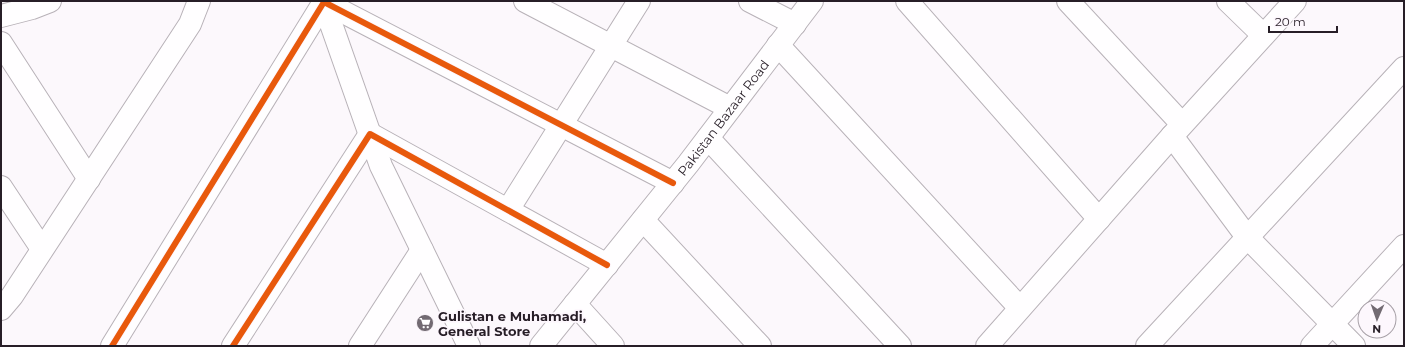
<svg xmlns="http://www.w3.org/2000/svg" width="1405" height="347" font-family="Montserrat,sans-serif">
  <rect width="100%" height="100%" fill="#fcf8fc"/>
  <g fill="none" stroke-linecap="round" stroke-linejoin="round">
    <g stroke="#b8b2b8" stroke-width="24">
      <g id="street">
        <path d="M525,1L730,108"/>
        <path d="M750,1L795,24"/>
        <path d="M907,1L1099,219"/>
        <path d="M1068,1L1182,124"/>
        <path d="M1228,1L1263,35"/>
        <path d="M1,43L89,179"/>
        <path d="M778,45L1020,308"/>
        <path d="M1172,136L1247,237L1354,346"/>
        <path d="M708,138L900,346"/>
        <path d="M1,187L42,249"/>
        <path d="M508,210L639,1"/>
        <path d="M643,220L760,346"/>
        <path d="M575,304L613,346"/>
        <path d="M112,346L324,2L673,183"/>
        <path d="M233,346L370,134L607,265"/>
        <path d="M360,346L422,250"/>
        <path d="M987,346L1172,136L1295,1"/>
        <path d="M1147,346L1404,68"/>
        <path d="M1312,346L1404,246"/>
      </g>
    </g>
    <g stroke="#b8b2b8" stroke-width="24">
      <g id="secondary">
        <path d="M323,1L381,166L469,346"/>
        <path d="M1,16L32,8L50,1"/>
        <path d="M1,309L12,296L190,24L199,1"/>
        <path id="s1" d="M541,346L688,164L812,1"/>
      </g>
    </g>
    <use href="#street" stroke="#fffeff" stroke-width="22"/>
    <use href="#secondary" stroke="#fffeff" stroke-width="22"/>
    <g stroke="#fdf7fd" stroke-width="8">
      <g id="cycleway">
        <path d="M112,346L324,2L673,183"/>
        <path d="M233,346L370,134L607,265"/>
      </g>
    </g>
    <use href="#cycleway" stroke="#e8590c" stroke-width="6"/>
  </g>
  <defs>
    <g id="supermarket-disc" transform="scale(0.9)"><circle r="9.5" fill="#726a72" stroke="#fdf7fd"/><path d="M-6-5.5h2.5l.6 2H6L4.5 2H-2.5L-4.4-4H-6ZM-1.5 3.2a1.3 1.3 0 1 0 .1 0ZM3 3.2a1.3 1.3 0 1 0 .1 0Z" fill="#fff"/></g>
  </defs>
  <g fill-rule="evenodd">
    <use href="#supermarket-disc" x="425" y="323"/>
  </g>
  <g text-anchor="middle" dominant-baseline="central" stroke-width="3.5" stroke-linejoin="round" paint-order="stroke">
    <g font-size="13" fill="#271e27" stroke="#fdf7fd">
      <text stroke="none"><textPath href="#s1" startOffset="292">Pakistan Bazaar Road</textPath></text>
    </g>
    <g font-size="13" font-weight="bold" fill="#271e27" stroke="#fdf7fd" text-anchor="start">
      <text x="438" y="316">Gulistan e Muhamadi,<tspan x="438" dy="15">General Store</tspan></text>
    </g>
  </g>
  <rect width="1405" height="347" fill="none" stroke="#271e27" stroke-width="4"/>
  <g transform="translate(1377 319) rotate(182)"><circle r="19" fill="#fdf7fd" stroke="#a7a0a7"/>
  <path d="M0-3L7 15L0 10L-7 15Z" fill="#726a72"/>
  <text y="-6" font-size="11" font-weight="bold" text-anchor="middle" fill="#271e27">N</text>
  </g>
  <path d="M1269 26v6h68v-6" fill="none" stroke="#271e27" stroke-width="2"/>
  <text x="1275" y="26" font-size="12" fill="#271e27" stroke="#fdf7fd" stroke-width="3" paint-order="stroke">20 m</text>
</svg>
